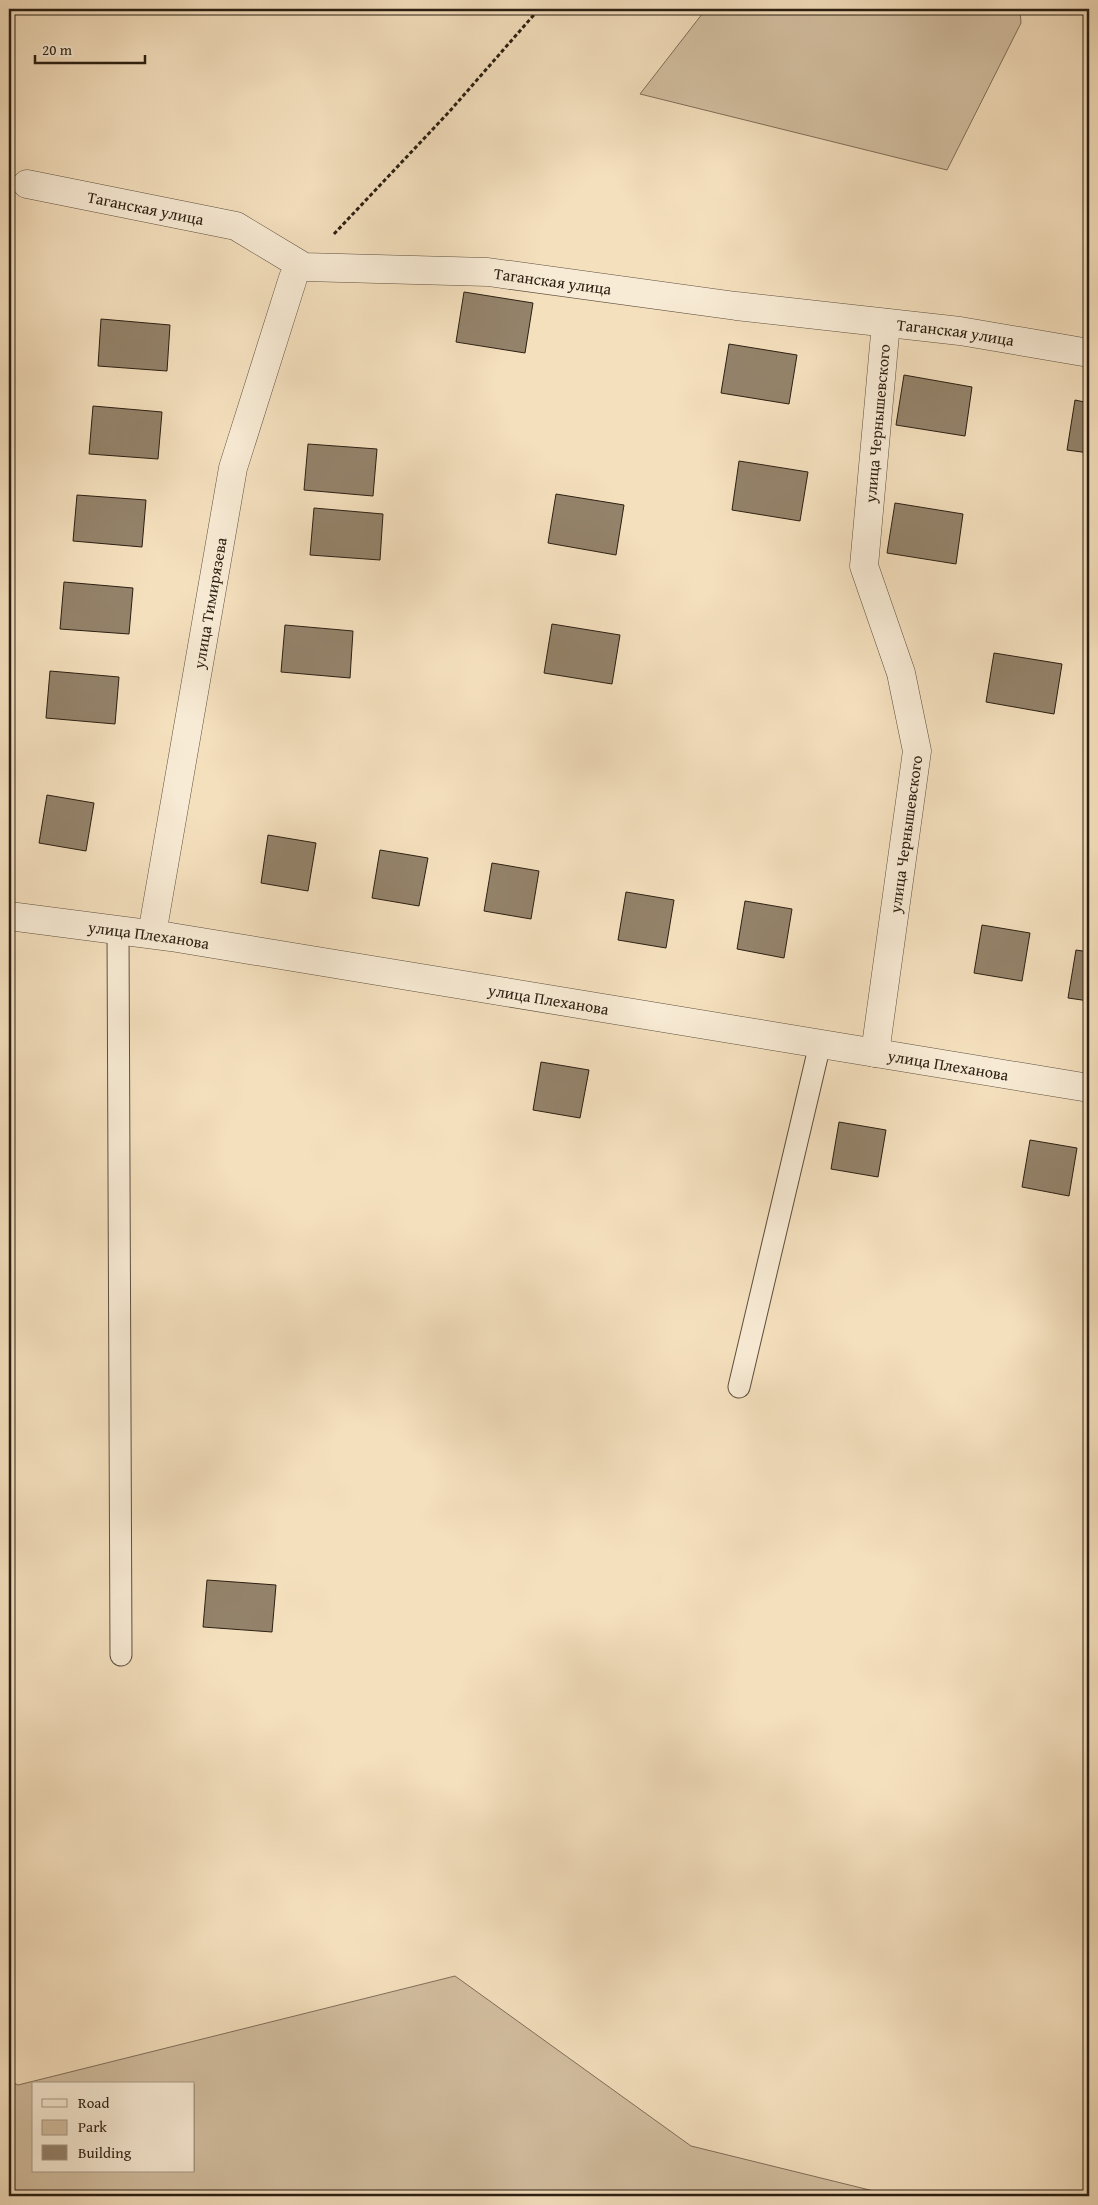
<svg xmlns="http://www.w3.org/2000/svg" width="1098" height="2205" font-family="'Gentium Book Plus',serif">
  <rect width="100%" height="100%" fill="#f5e0be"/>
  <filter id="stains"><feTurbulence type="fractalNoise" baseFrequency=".004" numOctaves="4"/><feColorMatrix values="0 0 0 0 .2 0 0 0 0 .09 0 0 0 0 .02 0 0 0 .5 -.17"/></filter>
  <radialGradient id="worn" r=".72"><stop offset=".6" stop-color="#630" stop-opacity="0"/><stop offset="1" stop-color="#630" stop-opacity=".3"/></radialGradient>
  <g fill="#d3bfa1" stroke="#7f6f5a" fill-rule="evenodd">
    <path d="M9,9H54L53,13H9Z"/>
    <path d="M706,9H1020L1021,23L947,170L640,94Z"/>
    <path d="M455,1976L691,2146L894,2196H9V2081L18,2085ZM34,2084H194V2171H34Z"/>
  </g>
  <g fill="#94836b" stroke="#2b1f12">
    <path d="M464,292L533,303L525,353L456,342Z"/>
    <path d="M101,319L170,325L167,371L98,366Z"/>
    <path d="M729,344L797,355L789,404L721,393Z"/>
    <path d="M904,375L972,387L965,436L896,425Z"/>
    <path d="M1075,400L1089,403V453L1067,450Z"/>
    <path d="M93,406L162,412L158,459L89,454Z"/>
    <path d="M308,444L377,449L373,496L304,490Z"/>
    <path d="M739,461L808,472L800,521L732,510Z"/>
    <path d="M556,494L624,505L616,555L548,543Z"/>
    <path d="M77,495L146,500L142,547L73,541Z"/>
    <path d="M895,503L963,514L956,564L887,553Z"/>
    <path d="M314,508L383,514L380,560L310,555Z"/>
    <path d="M64,582L133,588L129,634L60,629Z"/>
    <path d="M552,624L620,635L612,684L544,673Z"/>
    <path d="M285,625L353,631L350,678L281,672Z"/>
    <path d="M994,653L1062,664L1054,714L986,702Z"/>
    <path d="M50,671L119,677L115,724L46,718Z"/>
    <path d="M47,795L94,803L86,851L39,843Z"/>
    <path d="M268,835L316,843L308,891L261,883Z"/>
    <path d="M380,850L428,858L419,906L372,898Z"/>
    <path d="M492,863L539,871L531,919L484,911Z"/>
    <path d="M626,892L674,900L666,948L618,940Z"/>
    <path d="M745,901L792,909L784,958L737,949Z"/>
    <path d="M982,925L1030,933L1022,981L974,973Z"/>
    <path d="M1076,950L1089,952V1001L1068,998Z"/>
    <path d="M541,1062L589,1070L580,1118L533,1110Z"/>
    <path d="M839,1122L886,1130L878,1177L831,1169Z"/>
    <path d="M1030,1140L1077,1148L1069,1196L1022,1187Z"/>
    <path d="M207,1580L276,1585L272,1632L203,1627Z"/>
  </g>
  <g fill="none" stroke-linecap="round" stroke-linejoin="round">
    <g stroke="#5e4f3d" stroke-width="23">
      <g id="service">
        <path d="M118,930L121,1655"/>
        <path d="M739,1387L820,1044"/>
      </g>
    </g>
    <g stroke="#5e4f3d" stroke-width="29">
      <g id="minor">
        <path id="s1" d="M27,184L236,226L304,267L488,272L736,306L960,331L1089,353"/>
        <path id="s2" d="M9,916L171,937L1089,1088"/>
        <path id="s3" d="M152,934L233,468L293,278"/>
        <path id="s4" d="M875,1053L917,751L901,673L864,566L886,323"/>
      </g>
    </g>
    <path stroke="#2b1f12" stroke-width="3" stroke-dasharray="4 2.5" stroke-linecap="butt" d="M334,234L449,112L539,9"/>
    <use href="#service" stroke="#f8ebd5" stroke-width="21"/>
    <use href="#minor" stroke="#f8ebd5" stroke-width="28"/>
  </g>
  <g text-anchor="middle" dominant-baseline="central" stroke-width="5" stroke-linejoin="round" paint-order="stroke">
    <g font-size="16" fill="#2b1f12" stroke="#f8ebd5">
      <text stroke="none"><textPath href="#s1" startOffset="121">Таганская улица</textPath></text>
      <text stroke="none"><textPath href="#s1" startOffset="542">Таганская улица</textPath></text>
      <text stroke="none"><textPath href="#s1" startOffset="948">Таганская улица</textPath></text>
      <text stroke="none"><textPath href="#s4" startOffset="641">улица Чернышевского</textPath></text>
      <text stroke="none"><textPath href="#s3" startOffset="336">улица Тимирязева</textPath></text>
      <text stroke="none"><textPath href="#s4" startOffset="221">улица Чернышевского</textPath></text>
      <text stroke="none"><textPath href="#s2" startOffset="141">улица Плеханова</textPath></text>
      <text stroke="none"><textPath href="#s2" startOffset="546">улица Плеханова</textPath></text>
      <text stroke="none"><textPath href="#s2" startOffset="951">улица Плеханова</textPath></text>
    </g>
  </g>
  <rect width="1098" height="2205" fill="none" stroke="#f5e0be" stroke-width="30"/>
  <rect x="10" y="10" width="1078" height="2185" fill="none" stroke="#2b1f12" stroke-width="2.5"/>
  <rect x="15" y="15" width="1068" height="2175" fill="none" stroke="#2b1f12"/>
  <rect x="32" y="2082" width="162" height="90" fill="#f8ebd5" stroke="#a69987"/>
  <rect x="42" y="2099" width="25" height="8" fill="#f8ebd5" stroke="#a69987"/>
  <text x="78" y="2108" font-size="15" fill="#2b1f12">Road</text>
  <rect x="42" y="2120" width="25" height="15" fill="#d3bfa1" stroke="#a69987"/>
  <text x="78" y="2132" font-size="15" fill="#2b1f12">Park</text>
  <rect x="42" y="2145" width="25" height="15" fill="#94836b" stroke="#a69987"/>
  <text x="78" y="2158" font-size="15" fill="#2b1f12">Building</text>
  <path d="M35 55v8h110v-8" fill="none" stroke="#2b1f12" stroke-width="2.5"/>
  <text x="42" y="55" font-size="15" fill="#2b1f12" stroke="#f8ebd5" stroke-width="4" paint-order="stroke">20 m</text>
  <rect width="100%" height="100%" filter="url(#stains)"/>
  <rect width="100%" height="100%" fill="url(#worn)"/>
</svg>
